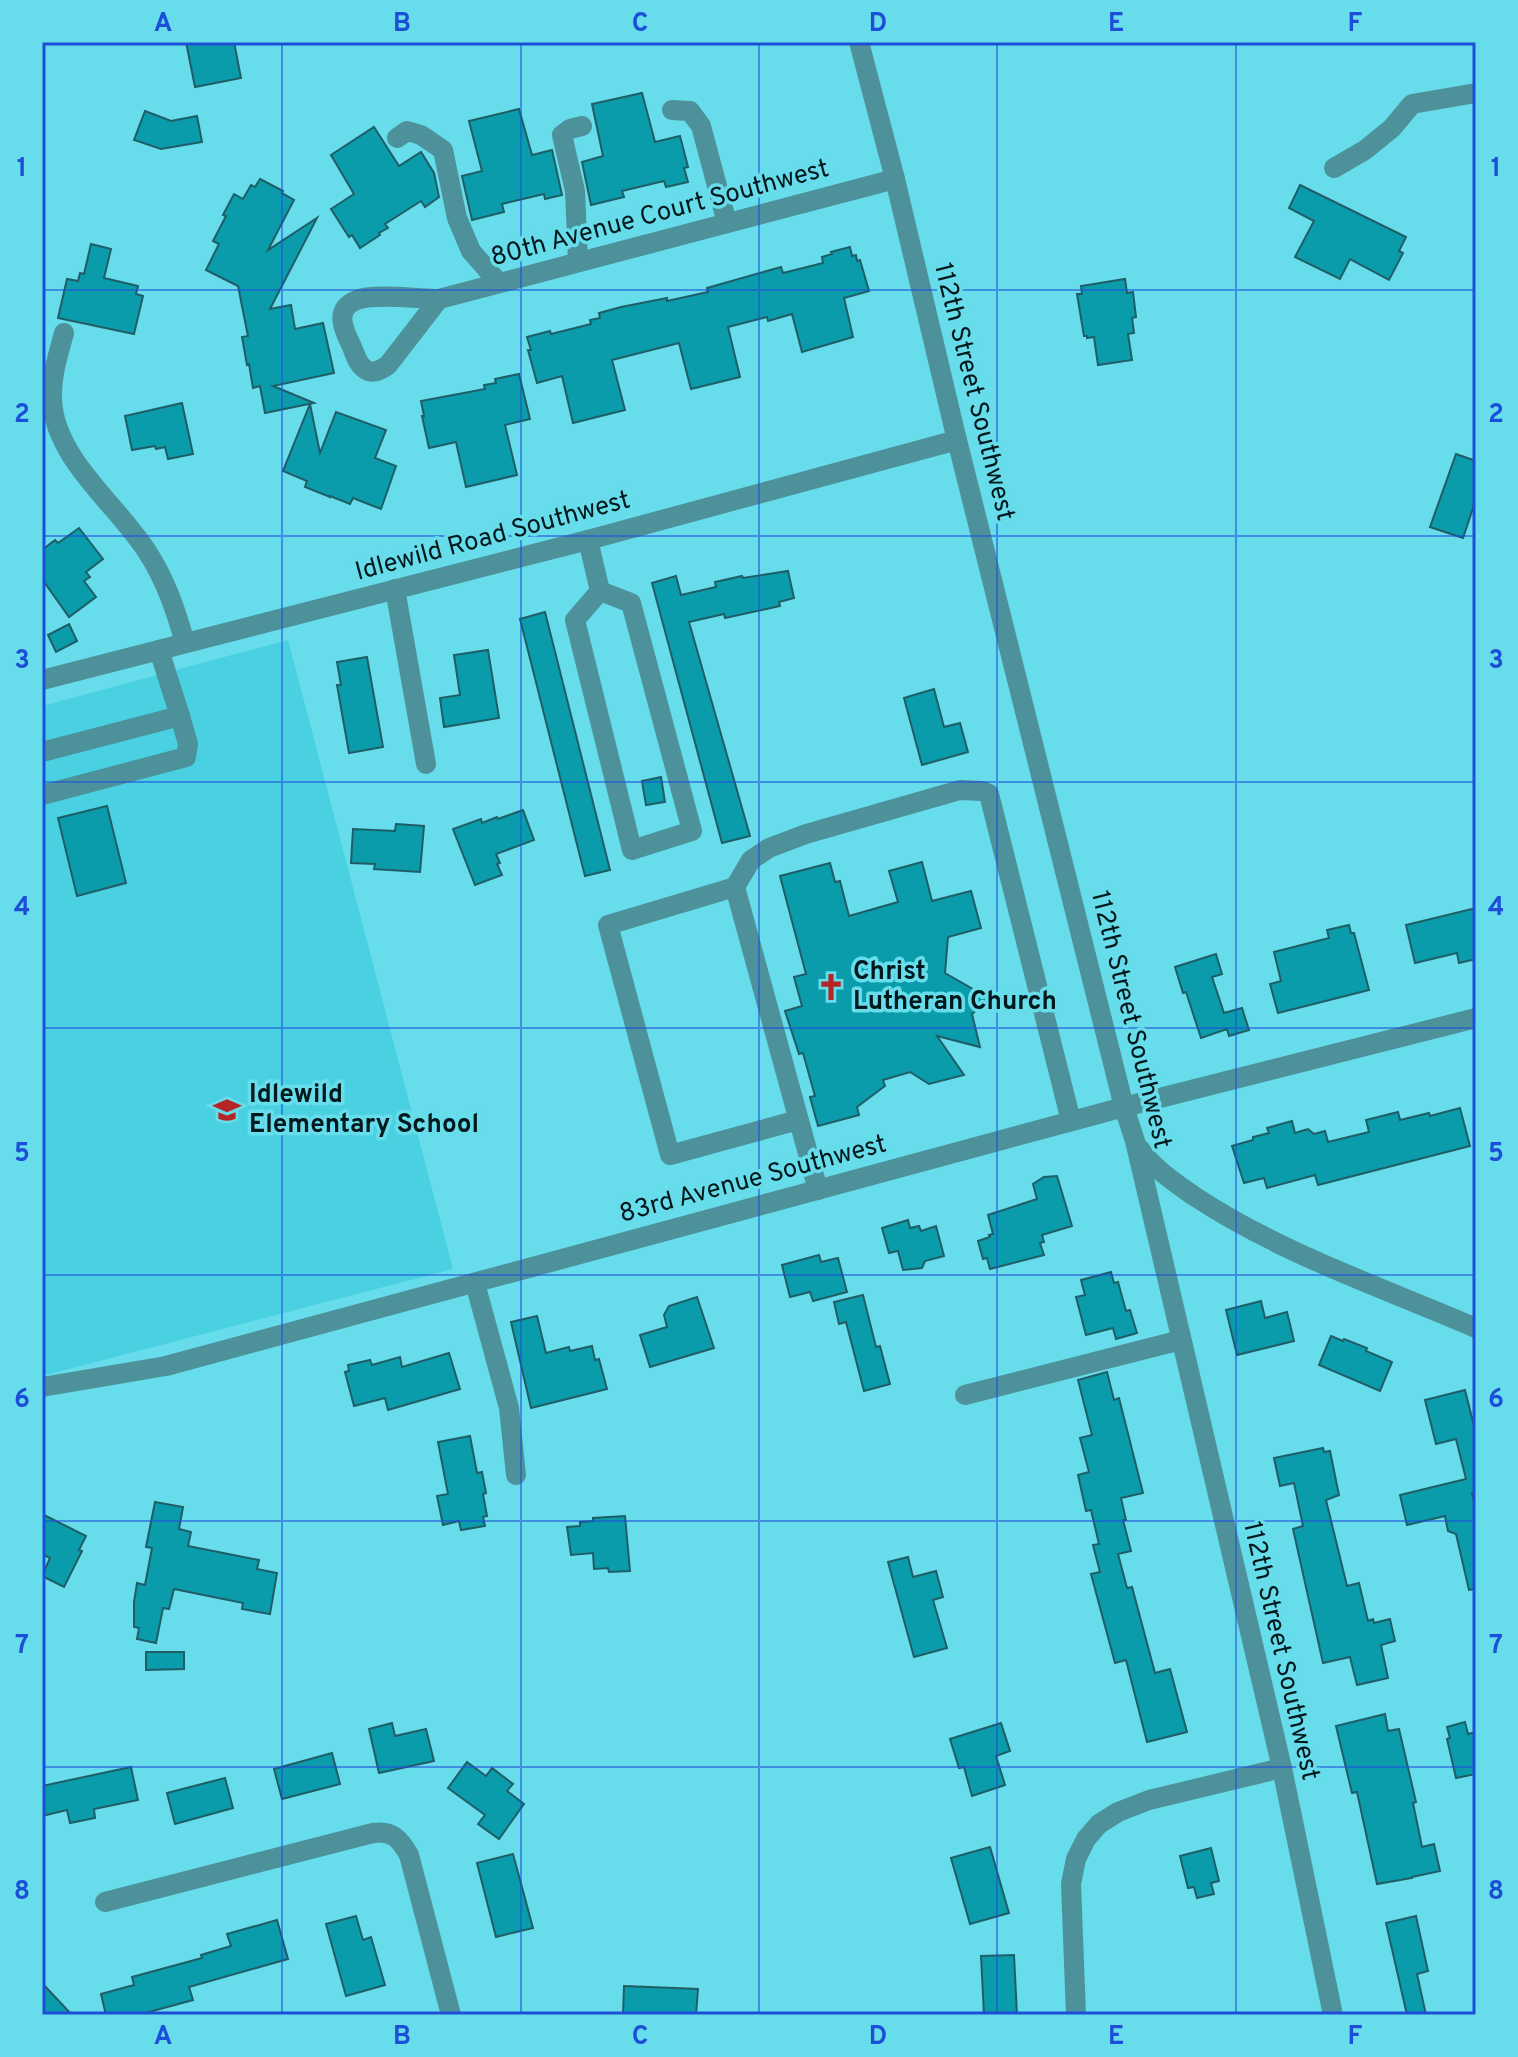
<svg xmlns="http://www.w3.org/2000/svg" width="1518" height="2057" font-family="Overpass,sans-serif">
  <rect width="100%" height="100%" fill="#67dceb"/>
  <path fill="#49d1e2" d="M288,640L453,1269L42,1376V706Z"/>
  <g fill="#0b9cab" stroke="#1f5e66" stroke-width="2">
    <path d="M186,42H234L241,78L195,87Z"/>
    <path d="M642,93L655,142L680,136L688,167L684,168L688,182L666,187L664,181L622,191L624,197L591,205L582,162L603,156L592,104Z"/>
    <path d="M519,109L532,155L552,150L562,195L545,199L544,194L502,204L504,212L472,220L462,176L482,171L469,121Z"/>
    <path d="M145,111L171,121L197,116L202,142L161,149L134,140Z"/>
    <path d="M374,127L399,166L421,152L434,173L439,197L425,207L421,201L385,224L388,228L379,233L380,235L360,248L352,235L349,237L331,209L354,194L331,155Z"/>
    <path d="M260,179L283,191L282,193L294,200L268,250L317,218L270,309L291,305L295,329L323,323L334,373L273,386L314,403L265,413L260,386L253,388L249,364L247,365L242,337L248,336L238,286L206,270L219,244L213,241L226,216L223,215L234,194L243,199L251,185L255,187Z"/>
    <path d="M1300,185L1406,237L1399,251L1403,253L1389,280L1350,259L1340,279L1295,257L1314,221L1289,208Z"/>
    <path d="M91,244L111,249L104,278L138,286L136,294L143,296L134,334L58,318L67,279L78,281L80,273L84,274Z"/>
    <path d="M850,247L852,256L856,255L857,261L860,260L869,291L844,298L853,337L802,352L792,314L768,321L767,317L728,327L740,377L691,389L679,343L612,360L625,410L573,423L562,376L537,383L528,350H531L527,337L550,331L551,334L591,324L590,320L600,318L599,313L621,307L667,298V301L708,292L707,288L781,267L783,273L823,263L822,257L832,254L831,252Z"/>
    <path d="M1125,279L1127,293L1133,292L1136,317L1132,318L1134,333L1128,334L1132,360L1098,365L1094,337L1087,338V336H1084L1077,294H1082L1081,286Z"/>
    <path d="M519,374L530,419L505,425L517,475L466,487L456,442L429,448L422,416H424L421,401L485,389L484,385L496,383L495,379Z"/>
    <path d="M182,403L193,454L168,459L165,447L156,449L155,446L132,450L125,416Z"/>
    <path d="M310,404L320,453L336,412L386,430L375,458L396,466L381,509L353,498L350,504L330,496V497L305,487L307,481L283,471Z"/>
    <path d="M1456,454L1476,461V499L1463,538L1430,527Z"/>
    <path d="M79,528L103,559L86,572L90,577L84,581L96,597L69,617L42,579V550L55,540L58,543Z"/>
    <path d="M788,571L794,598L779,602L780,606L725,618L724,614L689,622L750,836L722,843L652,583L676,576L681,595L716,587L715,582L742,576L743,578Z"/>
    <path d="M545,612L610,870L585,876L520,619Z"/>
    <path d="M69,624L77,641L56,652L48,635Z"/>
    <path d="M488,650L499,718L444,727L440,698L460,695L454,655Z"/>
    <path d="M367,657L383,747L349,753L337,685H341L337,662Z"/>
    <path d="M934,689L944,727L960,723L968,752L922,765L904,698Z"/>
    <path d="M661,777L665,802L646,805L642,781Z"/>
    <path d="M107,806L126,883L77,896L58,818Z"/>
    <path d="M523,810L534,840L496,854L500,863L497,864L502,875L475,885L453,829L481,819L482,823L497,817L498,819Z"/>
    <path d="M396,824L424,826L420,872L374,869L375,864L351,863L353,829L395,831Z"/>
    <path d="M922,862L932,901L971,891L981,928L948,937L945,973L990,999L972,1014L980,1047L937,1036L964,1075L929,1084L910,1072L883,1080L885,1086L857,1107L859,1115L818,1126L810,1097L815,1096L803,1053L799,1054L785,1011L802,1006L794,977L806,974L780,876L830,863L835,882L840,881L849,916L898,902L889,871Z"/>
    <path d="M1476,908V959L1459,963L1457,953L1415,963L1406,925Z"/>
    <path d="M1349,925L1351,933H1354L1369,990L1278,1013L1270,984L1281,981L1274,952L1329,938L1327,930Z"/>
    <path d="M1216,954L1222,974L1212,977L1224,1013L1242,1008L1249,1030L1229,1036L1227,1029L1201,1038L1186,992L1183,993L1175,967Z"/>
    <path d="M1460,1108L1470,1146L1318,1185L1315,1175L1267,1188L1264,1178L1244,1183L1232,1146L1253,1140V1137L1269,1133L1267,1128L1292,1121L1295,1133L1308,1129L1314,1134L1325,1131L1328,1142L1369,1132L1366,1120L1398,1112L1400,1120L1429,1113L1430,1116Z"/>
    <path d="M1057,1176L1072,1226L1042,1235L1044,1242L1040,1243L1044,1255L990,1269L987,1258L983,1259L978,1241L990,1237L989,1235L993,1234L988,1215L1037,1199L1033,1184L1044,1177Z"/>
    <path d="M908,1220L910,1228L919,1226L921,1231L936,1226L944,1256L925,1261L922,1268L903,1270L898,1251L889,1253L882,1228Z"/>
    <path d="M819,1255L821,1262L838,1258L847,1292L813,1301L810,1292L790,1297L782,1265Z"/>
    <path d="M1111,1272L1114,1283L1118,1282L1126,1311L1130,1310L1137,1333L1116,1339L1113,1328L1086,1335L1076,1297L1085,1295L1081,1280Z"/>
    <path d="M863,1295L876,1347L880,1346L890,1384L864,1391L846,1322L839,1324L834,1302Z"/>
    <path d="M697,1297L714,1348L650,1367L640,1335L667,1327L664,1315L669,1306Z"/>
    <path d="M1261,1301L1265,1318L1287,1312L1294,1341L1237,1355L1226,1310Z"/>
    <path d="M537,1316L546,1353L569,1347L570,1351L592,1346L595,1360L599,1359L607,1389L531,1408L511,1322Z"/>
    <path d="M1331,1336L1343,1341L1344,1339L1367,1348L1366,1351L1392,1362L1380,1391L1319,1365Z"/>
    <path d="M449,1353L460,1389L388,1410L385,1398L354,1406L345,1372L349,1371L348,1365L370,1360L372,1365L400,1357L402,1367Z"/>
    <path d="M1107,1372L1114,1400L1119,1398L1143,1493L1121,1498L1126,1520H1123L1131,1551L1118,1554L1127,1588L1132,1587L1155,1673L1170,1669L1187,1732L1147,1742L1126,1660L1115,1663L1091,1574L1100,1572L1093,1545L1099,1544L1091,1510L1086,1511L1078,1475L1089,1472L1080,1438L1092,1435L1078,1380Z"/>
    <path d="M1465,1390L1476,1434V1492L1472,1493L1476,1510V1589L1469,1590L1456,1534L1448,1531L1445,1516L1407,1525L1400,1495L1466,1479L1456,1439L1436,1444L1425,1400Z"/>
    <path d="M470,1436L477,1473L482,1472L486,1493L483,1494L487,1516L483,1517L485,1526L461,1530L459,1521L443,1525L437,1496L448,1494L438,1442Z"/>
    <path d="M1323,1448L1324,1452L1330,1451L1339,1495L1326,1500L1347,1586L1359,1583L1368,1621L1373,1619L1374,1623L1390,1619L1395,1641L1381,1645L1388,1678L1357,1685L1350,1657L1323,1663L1293,1529L1303,1526L1294,1483L1280,1486L1274,1458Z"/>
    <path d="M155,1502L183,1507L179,1529L191,1532L188,1546L259,1560L257,1569L277,1573L270,1614L242,1609L243,1603L174,1589L169,1609L163,1608L156,1643L137,1639L139,1628L134,1627V1602L137,1583L145,1585L152,1548L146,1547Z"/>
    <path d="M42,1514L86,1536L79,1550L82,1551L64,1587L42,1576L50,1558L42,1554Z"/>
    <path d="M625,1516L630,1571L609,1572L608,1568L594,1569L593,1553L571,1555L567,1527L580,1526V1522L593,1521V1518Z"/>
    <path d="M908,1557L913,1577L936,1571L943,1597L933,1600L947,1648L914,1657L888,1562Z"/>
    <path d="M146,1652H184V1669L146,1670Z"/>
    <path d="M1385,1714L1388,1731L1399,1729L1416,1802L1413,1803L1422,1847L1434,1844L1440,1871L1412,1877V1878L1377,1884L1357,1792L1352,1793L1336,1726Z"/>
    <path d="M1465,1722L1468,1734L1476,1732V1774L1456,1778L1447,1739L1450,1738L1447,1727Z"/>
    <path d="M392,1723L395,1736L426,1729L434,1761L379,1773L369,1729Z"/>
    <path d="M1001,1723L1010,1751L996,1756L1005,1785L972,1796L964,1767L959,1768L950,1739Z"/>
    <path d="M332,1753L340,1784L282,1799L274,1769Z"/>
    <path d="M467,1762L486,1776L492,1768L513,1784L507,1791L524,1804L499,1839L478,1824L485,1815L448,1788Z"/>
    <path d="M131,1767L138,1800L94,1809L95,1818L70,1823L67,1810L42,1816V1786Z"/>
    <path d="M225,1778L233,1808L175,1824L167,1793Z"/>
    <path d="M990,1847L1009,1913L970,1924L951,1858Z"/>
    <path d="M1211,1848L1219,1881L1211,1883L1214,1894L1197,1898L1194,1887L1188,1888L1180,1856Z"/>
    <path d="M513,1854L533,1928L496,1937L477,1863Z"/>
    <path d="M356,1916L363,1940L371,1937L385,1985L346,1996L326,1924Z"/>
    <path d="M1416,1916L1428,1971L1417,1974L1426,2015H1407L1386,1923Z"/>
    <path d="M277,1920L288,1959L189,1987L193,2000L138,2015H106L101,1994L134,1985L132,1977L202,1958L201,1955L231,1946L227,1934Z"/>
    <path d="M1014,1955L1017,2015H984L981,1956Z"/>
    <path d="M42,1983L72,2015H42Z"/>
    <path d="M624,1986L698,1989L696,2015H623Z"/>
  </g>
  <g fill="none" stroke-linecap="round" stroke-linejoin="round">
    <g stroke="#4d919a" stroke-width="20">
      <path d="M859,42L895,179L955,432L1124,1107L1135,1141L1282,1768L1333,2015"/>
      <path d="M672,110L690,111L701,126L727,223"/>
      <path d="M397,138L407,131L421,135L443,150L457,218L471,251L499,283"/>
      <path d="M1334,168L1365,150L1392,128L1412,104L1476,93"/>
      <path d="M578,262L575,191L562,135L570,129L582,126"/>
      <path d="M439,299L388,365C381,370 372,375 365,369C358,365 355,354 352,347C344,331 333,309 357,300C374,293 419,299 439,299L895,179"/>
      <path d="M64,333C58,355 51,377 52,399C54,459 118,505 148,553C166,581 176,611 185,643"/>
      <path d="M588,540L600,591L575,620L632,850L692,831L631,603L600,591"/>
      <path d="M395,589L426,764"/>
      <path d="M42,680L588,540L957,440"/>
      <path d="M42,752L180,716L159,650"/>
      <path d="M42,795L186,757L188,744L180,716"/>
      <path d="M735,887L751,860L769,848L806,834L960,790L982,791L989,794L1071,1121"/>
      <path d="M798,1120L670,1155L608,925L735,887L818,1190"/>
      <path d="M1139,1148C1153,1168 1174,1182 1194,1196C1280,1253 1381,1287 1476,1328"/>
      <path d="M475,1283L509,1408L516,1475"/>
      <path d="M42,1387L166,1366L1124,1107L1476,1018"/>
      <path d="M965,1395L1181,1340"/>
      <path d="M105,1902L373,1833C392,1830 400,1839 409,1855L451,2015"/>
      <path d="M1076,2015L1071,1884L1076,1859L1086,1839L1099,1824L1118,1812L1149,1800L1282,1768"/>
    </g>
  </g>
  <path fill="none" stroke="#1d4ed8" stroke-width="2" stroke-opacity="0.55" d="M282,42V2015M521,42V2015M759,42V2015M997,42V2015M1236,42V2015M42,290H1476M42,536H1476M42,782H1476M42,1028H1476M42,1275H1476M42,1521H1476M42,1767H1476"/>
  <defs>
    <g id="church-bare" transform="scale(2.16)"><path d="M-1.2-6h2.4v3.5h3.3v2.4h-3.3V6h-2.4V-.1h-3.3v-2.4h3.3Z" fill="#b52525" stroke="#67dceb" stroke-width="2.5" paint-order="stroke"/></g>
    <g id="school-bare" transform="scale(2.16)"><path d="M0-5L7-2L0 1L-7-2ZM-4 1L0 2.5L4 1V4Q0 6-4 4Z" fill="#b52525" stroke="#67dceb" stroke-width="2.5" paint-order="stroke"/></g>
  </defs>
  <g fill-rule="evenodd">
    <use href="#church-bare" x="831" y="987"/>
    <use href="#school-bare" x="227" y="1110"/>
  </g>
  <g text-anchor="middle" dominant-baseline="central" stroke-width="7" stroke-linejoin="round" paint-order="stroke">
    <g font-size="26" fill="#01191c" stroke="#67dceb">
      <text transform="translate(660 214) rotate(-15)">80th Avenue Court Southwest</text>
      <text transform="translate(973 392) rotate(76)">112th Street Southwest</text>
      <text transform="translate(493 537) rotate(-15)">Idlewild Road Southwest</text>
      <text transform="translate(1130 1020) rotate(76)">112th Street Southwest</text>
      <text transform="translate(753 1180) rotate(-15)">83rd Avenue Southwest</text>
      <text transform="translate(1280 1651) rotate(77)">112th Street Southwest</text>
    </g>
    <g font-size="26" font-weight="bold" fill="#01191c" stroke="#67dceb" text-anchor="start">
      <text x="853" y="972">Christ<tspan x="853" dy="30">Lutheran Church</tspan></text>
      <text x="249" y="1095">Idlewild<tspan x="249" dy="30">Elementary School</tspan></text>
    </g>
  </g>
  <rect width="1518" height="2057" fill="none" stroke="#67dceb" stroke-width="88"/>
  <rect x="44" y="44" width="1430" height="1969" fill="none" stroke="#1d4ed8" stroke-width="3"/>
  <g font-size="26" text-anchor="middle" font-weight="bold" fill="#1d4ed8">
    <text x="163" y="31">A</text>
    <text x="402" y="31">B</text>
    <text x="640" y="31">C</text>
    <text x="878" y="31">D</text>
    <text x="1116" y="31">E</text>
    <text x="1355" y="31">F</text>
    <text x="22" y="176">1</text>
    <text x="1496" y="176">1</text>
    <text x="22" y="422">2</text>
    <text x="1496" y="422">2</text>
    <text x="22" y="668">3</text>
    <text x="1496" y="668">3</text>
    <text x="22" y="915">4</text>
    <text x="1496" y="915">4</text>
    <text x="22" y="1161">5</text>
    <text x="1496" y="1161">5</text>
    <text x="22" y="1407">6</text>
    <text x="1496" y="1407">6</text>
    <text x="22" y="1653">7</text>
    <text x="1496" y="1653">7</text>
    <text x="22" y="1899">8</text>
    <text x="1496" y="1899">8</text>
    <text x="163" y="2044">A</text>
    <text x="402" y="2044">B</text>
    <text x="640" y="2044">C</text>
    <text x="878" y="2044">D</text>
    <text x="1116" y="2044">E</text>
    <text x="1355" y="2044">F</text>
  </g>
</svg>
